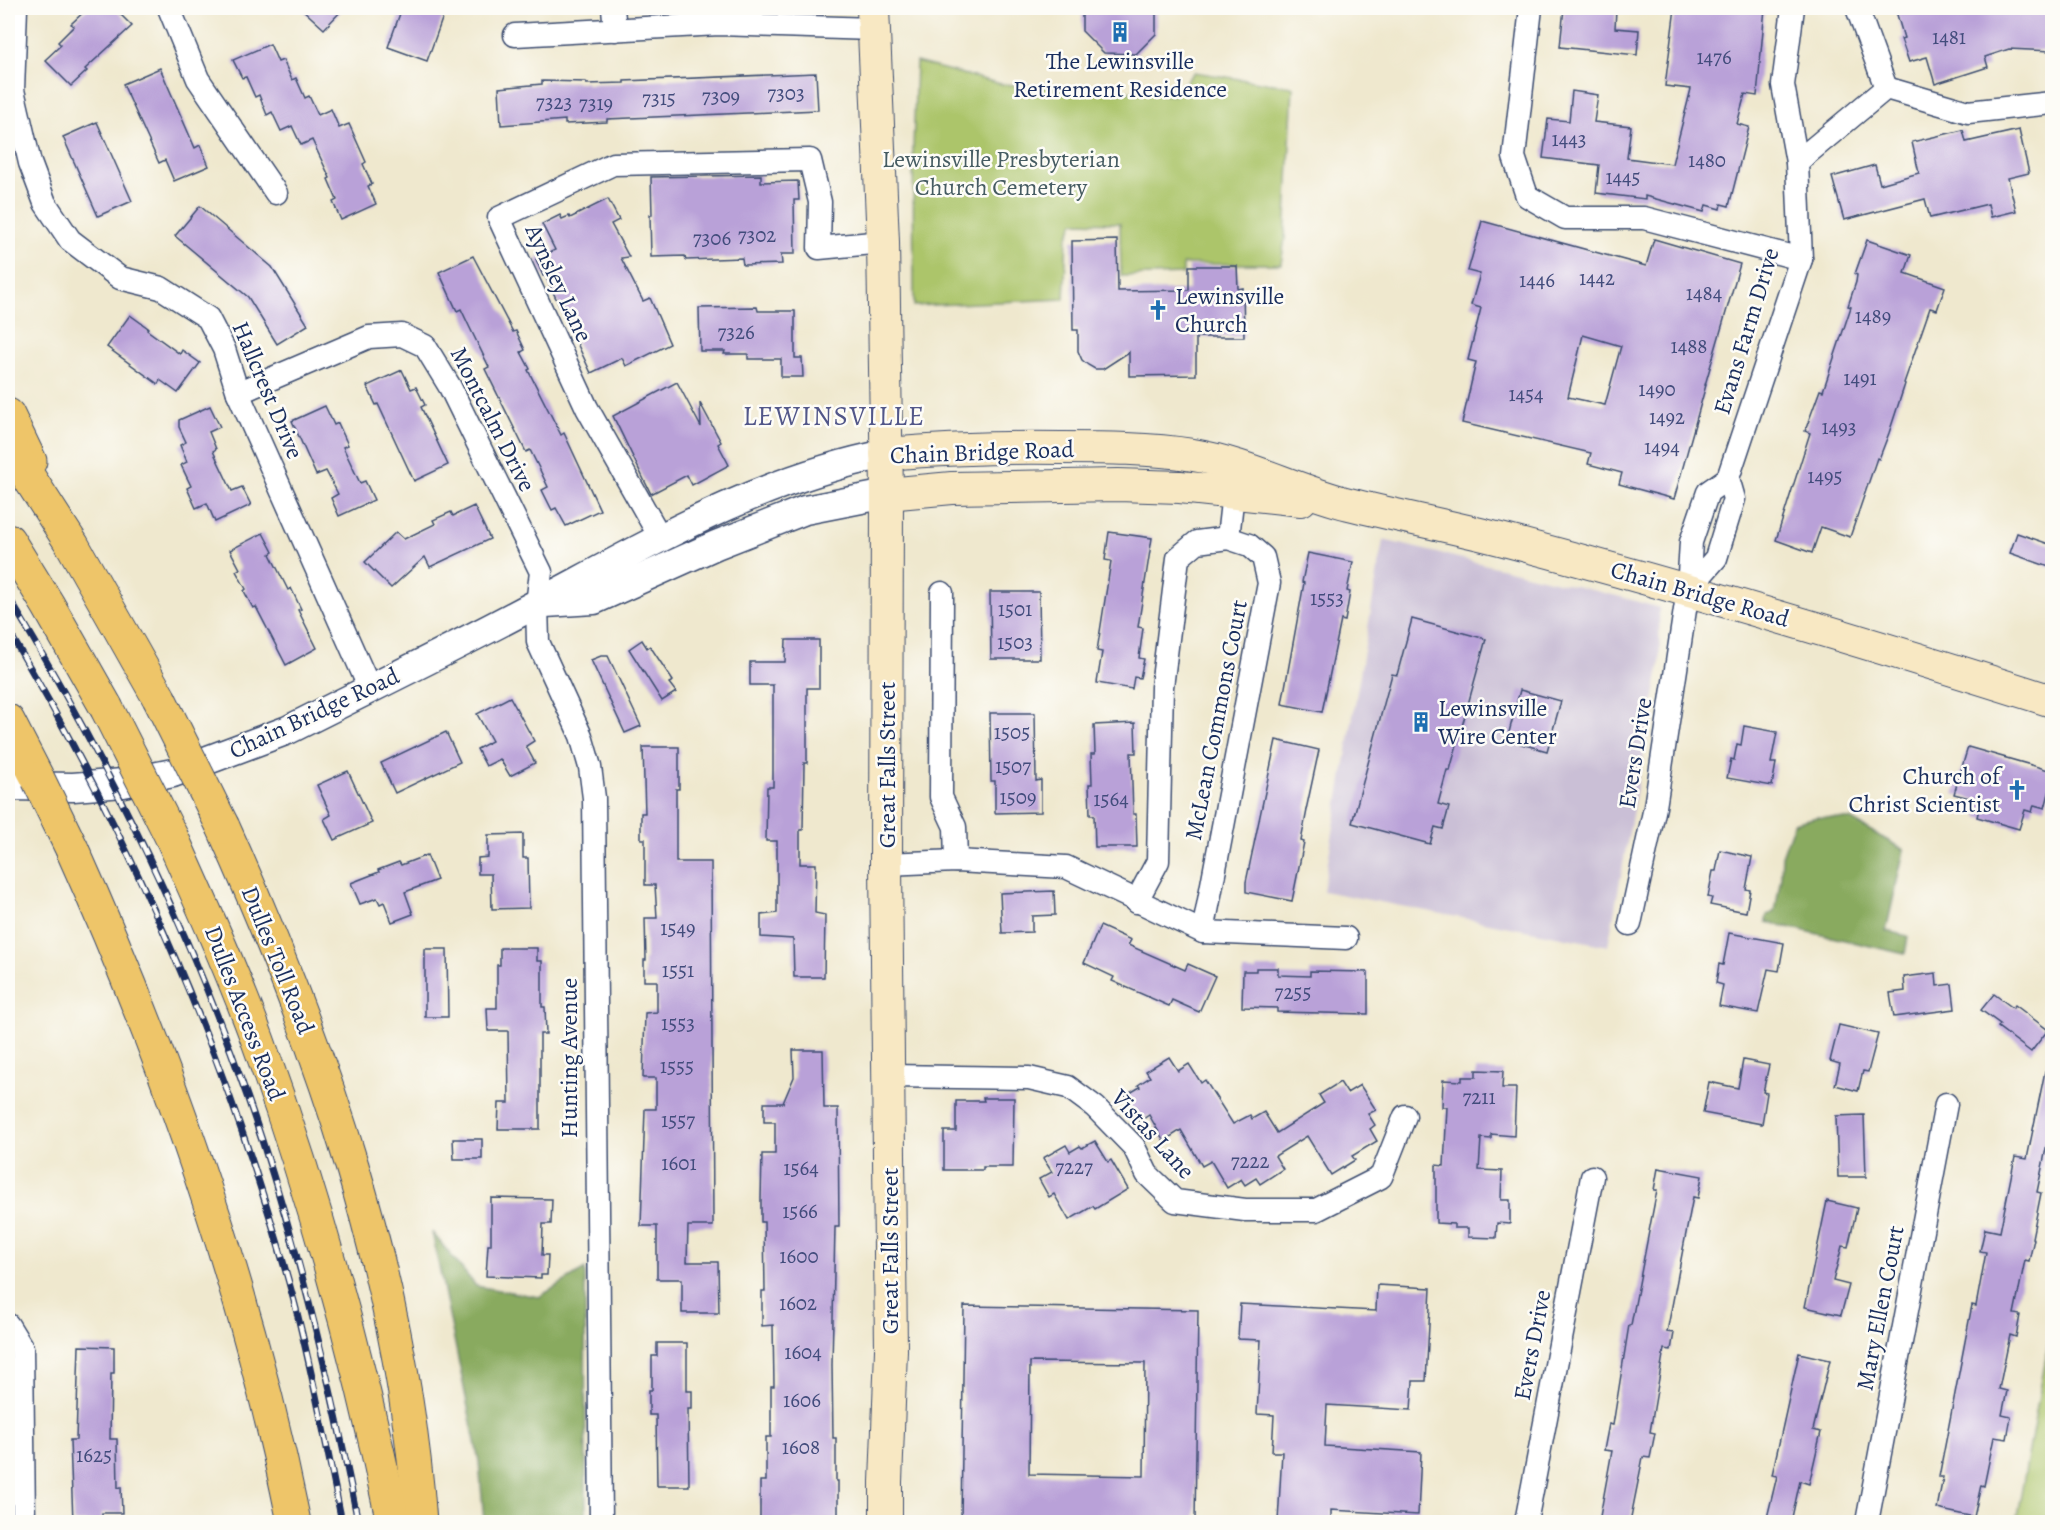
<svg xmlns="http://www.w3.org/2000/svg" width="2060" height="1530" font-family="Alegreya,serif">
  <rect width="100%" height="100%" fill="#fdfcf7"/>
  <filter id="ink" filterUnits="userSpaceOnUse"><feTurbulence type="fractalNoise" baseFrequency=".0167" numOctaves="2"/><feDisplacementMap in="SourceGraphic" scale="12" xChannelSelector="R" yChannelSelector="G"/><feConvolveMatrix kernelMatrix="1 2 1 2 8 2 1 2 1" color-interpolation-filters="sRGB"/></filter>
  <filter id="wash" filterUnits="userSpaceOnUse"><feTurbulence type="fractalNoise" baseFrequency=".008" numOctaves="4" result="noise"/><feDisplacementMap in="SourceGraphic" scale="24" xChannelSelector="R" yChannelSelector="G"/><feGaussianBlur stdDeviation="1.35" result="paint"/><feColorMatrix in="noise" values="0 0 0 0 0 0 0 0 0 0 0 0 0 0 0 0 0 1.4 0 .05"/><feComposite in="paint" operator="in"/></filter>
  <g filter="url(#wash)">
    <rect width="100%" height="100%" fill="#efe8ce"/>
    <path fill="#cabfd6" d="M1383,540L1625,598L1659,608L1660,663L1608,946L1323,891Z"/>
    <g fill="#acc56a" stroke="#647a64" stroke-width="1.5">
      <path d="M916,62L1001,84L1174,95L1194,72L1293,87L1285,238L1281,264H1183V274L1121,276L1120,223L1074,222L1067,238L1064,299L914,306L913,150Z"/>
      <path d="M2052,1324V1522H2016Z"/>
    </g>
    <g fill="#89aa5e" stroke="#526c5e" stroke-width="1.5">
      <path d="M1817,817L1850,819L1904,850L1886,931L1908,936L1905,954L1766,922L1767,915L1775,912L1781,876L1782,856L1794,823Z"/>
      <path d="M432,1232L476,1286L539,1297L585,1269L586,1522H484L479,1461Z"/>
    </g>
    <g id="blocks">
      <g fill="#b9a1d8" fill-rule="evenodd">
        <path d="M88,8H114L132,26L85,69L87,71L71,86L45,60L61,45L58,42L74,26L71,24Z"/>
        <path d="M301,8H344L324,29Z"/>
        <path d="M402,8H446L427,61L388,47Z"/>
        <path d="M1082,8H1156V34L1136,54L1104,53L1082,31Z"/>
        <path d="M1564,8L1616,10L1615,28L1639,30L1637,55L1560,47Z"/>
        <path d="M1675,8H1765L1757,96L1745,94L1737,124L1749,127L1729,206L1721,204L1720,209L1706,205L1704,212L1645,196V199L1596,193L1599,165L1543,158L1548,119L1569,121L1572,91L1598,95L1594,122L1631,126L1627,158L1672,164L1691,89L1665,86Z"/>
        <path d="M1895,8H2052V51L2009,49L1985,57L1988,67L1935,84L1927,57L1909,62L1901,39L1904,38Z"/>
        <path d="M270,44L278,62L283,60L292,80L296,78L305,98L309,96L318,115L331,109L339,128L349,124L366,162L363,164L372,184L368,186L376,204L341,220L333,202L337,200L328,179L330,178L312,140L301,145L292,126L281,131L272,112L267,115L259,95L255,97L246,77L242,78L233,60Z"/>
        <path d="M160,68L195,148L200,145L209,166L174,181L165,160L159,163L123,84Z"/>
        <path d="M816,73L818,110L607,119V122L587,123L565,124V120L501,125L499,88L542,84V81L586,82V84L624,83V81Z"/>
        <path d="M97,122L132,201L98,216L63,137Z"/>
        <path d="M1963,130L1966,142L2019,130L2029,173L2008,178L2016,211L1991,217L1988,204L1930,218L1925,199L1844,220L1832,177L1875,165L1880,184L1919,173L1912,142Z"/>
        <path d="M761,175V182L798,181L799,200H794L795,254H781L782,264L743,265L742,258L686,260L685,256L651,257L650,215H652L651,177Z"/>
        <path d="M608,199L619,220L611,224L629,257L621,258L643,301L650,298L670,344L626,366L622,358L591,373L545,275L543,276L536,259L555,250L542,224L560,215L562,219L569,216L570,218Z"/>
        <path d="M200,206L272,267L308,325L277,344L248,297L175,236Z"/>
        <path d="M1482,221L1646,266L1654,239L1740,264L1705,385H1706L1674,499L1619,484L1622,473L1588,464L1591,453L1462,423L1476,362L1468,360L1481,308L1471,305L1480,274L1468,271ZM1583,335L1621,346L1605,405L1568,397Z"/>
        <path d="M1117,240L1118,291L1189,290V266H1237L1238,289L1243,288L1244,337H1196V375L1129,376V352L1103,369H1095L1088,365L1082,360L1078,351V330H1073L1072,241Z"/>
        <path d="M1867,240L1911,255L1905,273L1945,287L1937,310L1930,308L1904,383L1905,384L1889,433L1879,459L1877,458L1850,537L1821,527L1812,553L1776,540L1810,433L1805,431L1820,390L1823,391L1851,307L1848,306L1856,282L1857,275L1855,274Z"/>
        <path d="M473,256L513,332L516,331L525,350L521,352L530,369L528,370L561,435L564,433L600,510L566,526L556,508L552,510L542,490L548,487L539,468L530,450L526,452L485,369L489,367L470,328L461,309L457,311L439,272Z"/>
        <path d="M757,307L758,311H795V358H802L803,377H781V359H748V354H724L725,351H700L699,308Z"/>
        <path d="M130,315L148,328L147,330L180,354L182,350L200,363L178,393L160,380L158,384L107,347Z"/>
        <path d="M402,370L411,389L416,387L425,405L421,407L448,465L414,481L378,404L376,405L367,386Z"/>
        <path d="M677,382L701,427L700,403L721,442L718,444L729,465L692,485L687,475L651,494L613,416Z"/>
        <path d="M210,406L220,427L209,432L216,449L213,451L232,491L242,487L251,505L215,522L207,503L196,508L187,488L191,486L181,465L187,462L180,445L186,442L179,427V420Z"/>
        <path d="M325,406L334,425L338,423L348,445L343,447L360,483L365,481L374,500L339,516L331,498L338,494L326,471L316,475L292,421Z"/>
        <path d="M474,506L490,539L430,567L425,557L391,588L365,562L396,532L404,539L435,524L433,520L451,512L453,516Z"/>
        <path d="M1109,532L1152,538L1138,627L1143,628L1139,658L1144,659L1140,678L1134,677L1132,689L1097,683L1102,652L1097,651L1111,561L1105,560Z"/>
        <path d="M263,533L273,552L270,554L288,590L291,588L301,609L298,610L317,648L286,665L256,607L253,608L244,591L246,589L236,571L240,569L230,550Z"/>
        <path d="M2017,533L2052,545V568L2010,553Z"/>
        <path d="M1308,553L1353,562L1347,591L1350,592L1345,621L1341,620L1322,712L1282,704L1304,583L1302,582Z"/>
        <path d="M990,592H1039L1040,659H991Z"/>
        <path d="M1412,619L1486,639L1450,770H1447L1438,804L1449,807L1443,829L1435,827L1430,844L1352,823L1392,674L1397,675Z"/>
        <path d="M642,640L647,648L650,646L673,681L669,683L676,692L662,701L629,649Z"/>
        <path d="M786,640H819V688H807V763H804L803,830H800V864H816L815,913L825,915L824,977H794L793,939L761,937V915L777,913V841H766L767,787H773V685H750V662H785Z"/>
        <path d="M601,656H608L641,726L625,733L591,660Z"/>
        <path d="M1520,690L1561,701L1547,751L1507,740Z"/>
        <path d="M510,697L534,741L526,746L535,763L510,776L500,759L486,766L477,749L492,741L477,714Z"/>
        <path d="M990,713H1035L1036,781L1041,780V812L995,813V781H991Z"/>
        <path d="M1135,723L1136,753H1131L1133,814H1136L1137,847H1095L1094,815H1090L1089,784H1092L1091,754H1095L1094,725Z"/>
        <path d="M1744,726L1777,732L1771,763H1776L1772,786L1727,778L1731,759L1734,760L1737,744L1741,745Z"/>
        <path d="M446,732L460,762L395,793L381,763Z"/>
        <path d="M1276,740L1319,750L1306,810H1307L1301,841L1304,842L1292,901L1246,892V882Z"/>
        <path d="M643,747H679V789H676V862H711L713,1226H688L687,1262H718L719,1313H682V1279H657V1226H641L645,1109H656V1078H643L645,1013L657,1012V981H644V960H646L645,918H657L655,885H645V839H641V813H645Z"/>
        <path d="M1968,747L2052,771V782L2045,808L2034,805L2032,812L2025,810L2019,829L1977,817L1981,801L1954,794Z"/>
        <path d="M348,771L372,823L334,840L324,819L331,815L317,785Z"/>
        <path d="M523,834V858H528L529,908L492,909L491,874H478V858L488,857V835Z"/>
        <path d="M1720,850L1752,857L1746,889L1750,890L1746,912L1710,905L1712,898L1708,897L1713,871H1716Z"/>
        <path d="M427,855L437,880L405,892L413,914L392,922L384,902L380,904L377,898L360,904L351,883L379,872L378,870L399,862L401,865Z"/>
        <path d="M1054,891L1055,915L1032,916V932L1002,933L1000,893Z"/>
        <path d="M1100,926L1131,940L1128,945L1185,970L1188,964L1215,976L1199,1012L1172,1000L1169,1006L1112,981L1114,977L1084,963Z"/>
        <path d="M1729,933L1784,943L1779,971L1768,969L1758,1013L1719,1006L1723,985L1716,983L1719,964L1723,965Z"/>
        <path d="M500,948H537V961H542V1007H545L546,1034H540V1129H498L499,1103H509L508,1031H488L487,1008H497V965H500Z"/>
        <path d="M425,949H447L448,1017H425Z"/>
        <path d="M1256,968H1278V975L1310,976V971L1368,972V1014L1277,1012V1008L1242,1007L1243,971H1256Z"/>
        <path d="M1936,973L1937,986L1952,984L1955,1009L1894,1017L1890,993L1905,991L1904,977Z"/>
        <path d="M1994,994L2013,1008L2015,1005L2048,1030L2031,1052L1998,1027L2000,1024L1981,1010Z"/>
        <path d="M1839,1025L1878,1034L1868,1072L1863,1071L1858,1091L1835,1085L1840,1064L1830,1061Z"/>
        <path d="M793,1050H823L824,1108H838L839,1227H835L832,1365L833,1438H836V1481H838V1521H760V1481H766V1437H771V1386H774L773,1325L762,1326V1291H765L764,1222H761V1200L762,1154H775V1122H764V1103H783L794,1077Z"/>
        <path d="M1169,1057L1178,1071L1189,1064L1201,1083L1205,1080L1233,1124L1250,1115L1252,1119L1264,1112L1277,1133L1324,1103L1319,1095L1340,1082L1347,1093L1360,1085L1376,1110L1368,1114L1375,1125L1370,1129L1377,1141L1352,1156L1355,1160L1331,1175L1307,1136L1275,1156L1283,1169L1260,1184L1256,1178L1245,1185L1241,1179L1227,1188L1211,1161L1202,1166L1181,1130L1164,1141L1149,1115L1140,1121L1125,1096L1140,1087L1138,1085L1150,1077L1146,1071Z"/>
        <path d="M1743,1060L1769,1065L1763,1092L1767,1093L1762,1124L1703,1113L1709,1082L1738,1088Z"/>
        <path d="M1476,1070L1503,1071L1502,1088H1516L1514,1136L1491,1134V1139L1481,1138L1479,1170L1502,1171L1501,1200H1510V1224L1497,1223L1496,1238L1468,1237V1228H1454V1224L1436,1223V1165L1444,1166L1447,1107H1442L1443,1080L1462,1081V1077H1476Z"/>
        <path d="M2045,1071L2052,1072V1140L2048,1139L2037,1192L2041,1193L2032,1238L2034,1239L2029,1261L2025,1260L2014,1314L2020,1315L2016,1337L2010,1335L1999,1389L2007,1391L2002,1415L2011,1417L2007,1439L1994,1437L1984,1486L1981,1485L1974,1517L1937,1509L1943,1477H1939L1972,1305L1976,1306L1986,1252L1980,1251L1985,1229L2000,1232L2015,1157L2027,1159Z"/>
        <path d="M983,1098H1014L1013,1167H983V1170H944V1131H956V1101H984Z"/>
        <path d="M1864,1115L1866,1177H1838L1836,1116Z"/>
        <path d="M453,1139H482V1159H454Z"/>
        <path d="M1095,1141L1108,1162L1111,1160L1128,1189L1095,1209L1093,1206L1069,1220L1054,1194L1049,1197L1039,1179L1052,1172L1043,1158L1066,1145L1070,1152L1080,1146L1082,1148Z"/>
        <path d="M1658,1168L1702,1176L1698,1198L1693,1197L1667,1332L1674,1333L1671,1350L1664,1349L1650,1432L1655,1433L1650,1458L1643,1457L1630,1522H1599L1612,1451L1604,1450L1609,1424L1613,1425L1629,1325H1631L1657,1190H1654Z"/>
        <path d="M491,1198L552,1199L551,1224H543L542,1255H548L547,1275H541V1278L486,1276L488,1245H491Z"/>
        <path d="M1827,1201L1857,1208L1848,1247L1842,1246L1833,1281L1849,1285L1841,1315L1805,1307Z"/>
        <path d="M1377,1285L1431,1288L1426,1381H1413L1411,1410L1327,1405L1325,1446L1421,1452L1418,1515L1331,1510V1522H1278L1282,1452H1272L1274,1415L1257,1414L1261,1340L1238,1339L1240,1304L1376,1311Z"/>
        <path d="M964,1306L1198,1310L1195,1522H961ZM1030,1362L1145,1363L1144,1476L1029,1474Z"/>
        <path d="M657,1343H687V1391H692V1409H688L689,1486H657L656,1415H649V1390H652V1356H657Z"/>
        <path d="M79,1346L114,1347V1373H111L110,1439H117L118,1488L121,1487L122,1513H102V1522H73L70,1440H76Z"/>
        <path d="M1799,1353L1830,1360L1813,1430L1821,1432L1809,1484L1800,1481L1791,1522H1766L1777,1476L1772,1475Z"/>
      </g>
    </g>
  </g>
  <g filter="url(#ink)">
    <use href="#blocks" fill-opacity="0" stroke="#3b4b6f" stroke-width="1.5"/>
    <g fill="none" stroke-linecap="round" stroke-linejoin="round">
      <g stroke="#3b4b6f" stroke-width="25">
        <g id="minor">
          <path d="M16,8L13,90L30,163L45,203L70,240L120,278L161,288L208,318L224,349L238,393L370,689"/>
          <path d="M169,8L198,79L276,193"/>
          <path d="M613,8L615,30"/>
          <path d="M1531,8L1514,157L1527,196L1565,218H1644L1801,259"/>
          <path d="M515,35L719,24L873,29"/>
          <path d="M1886,88L1968,112L2052,103"/>
          <path d="M1797,162L1886,88L1857,8"/>
          <path d="M238,393L369,337L402,335L425,346L450,387L541,572L537,604L538,642L581,736L590,767L594,798L601,1522"/>
          <path d="M660,537L587,408L499,218L613,164L810,160L820,202L819,248L883,242"/>
          <path d="M1228,538L1233,493"/>
          <path d="M1688,590L1716,558L1734,499L1728,478L1801,259L1797,162L1783,85L1793,8"/>
          <path d="M942,593L941,797L955,827L956,861"/>
          <path d="M886,864L956,861L1066,867L1203,932L1346,938"/>
          <path d="M1136,902L1158,861L1162,687L1178,558L1197,542L1228,538L1249,545L1263,557L1269,583L1203,932"/>
          <path d="M1630,924L1655,807L1688,590L1691,542L1708,492L1728,478"/>
          <path d="M889,1076L1029,1078L1068,1087L1095,1107L1134,1147L1147,1174L1175,1201L1245,1210H1316L1381,1177L1405,1116"/>
          <path d="M8,1325L22,1348L24,1522"/>
          <path d="M1526,1522L1592,1177"/>
          <path d="M1867,1522L1946,1104"/>
        </g>
      </g>
      <g stroke="#3b4b6f" stroke-width="31">
        <g id="tertiary">
          <path d="M545,603L594,600L716,545L805,510L887,494"/>
          <path d="M8,786L73,787L123,783L173,773L288,730C371,688 454,648 536,604C649,544 759,479 886,454"/>
        </g>
      </g>
      <g stroke="#3b4b6f" stroke-width="34">
        <g id="secondary">
          <path d="M873,8L883,242L887,494L886,864L891,1350L886,1482V1522"/>
          <path d="M886,454C944,449 1002,447 1061,448C1104,448 1150,448 1193,455C1248,464 1296,491 1349,504C1401,517 1455,527 1508,541C1691,589 1872,644 2052,701"/>
          <path d="M887,494L952,488L1118,485L1180,487L1301,500"/>
        </g>
      </g>
      <g stroke="#3b4b6f" stroke-width="35">
        <g id="motorway">
          <path d="M8,415L30,461"/>
          <path d="M8,445L73,546L159,698"/>
          <path d="M8,540L48,605L106,707"/>
          <path d="M8,721L38,779"/>
          <path d="M223,827C322,1047 403,1281 420,1522"/>
          <path d="M173,840C203,907 233,973 258,1041C315,1198 359,1359 393,1522"/>
          <path d="M72,849C170,1067 247,1288 294,1522"/>
        </g>
      </g>
      <use href="#minor" stroke="#fff" stroke-width="22"/>
      <use href="#tertiary" stroke="#fff" stroke-width="28"/>
      <use href="#secondary" stroke="#f8e8c3" stroke-width="32"/>
      <use href="#motorway" stroke="#eec569" stroke-width="33"/>
      <g stroke="#1b2f5e" stroke-width="7">
        <g id="rail">
          <path d="M8,596C102,752 187,924 247,1096C296,1236 330,1378 358,1522"/>
          <path d="M8,630C132,839 231,1066 294,1301C313,1374 327,1449 342,1522"/>
        </g>
      </g>
      <use href="#rail" stroke="#fdfcf7" stroke-width="4.5" stroke-dasharray="14" stroke-linecap="butt"/>
      <g stroke="#3b4b6f" stroke-width="35" stroke-linecap="butt">
        <g id="motorway-bridge">
          <path d="M159,698L223,827"/>
          <path d="M106,707L173,840"/>
          <path d="M38,779L72,849"/>
        </g>
      </g>
      <use href="#motorway-bridge" stroke="#eec569" stroke-width="33"/>
    </g>
  </g>
  <defs>
    <g id="building-bare" transform="scale(1.62)"><path d="M-4-6H4V6H1V3H-1V6H-4ZM-2.5-4.3h1.7v1.8h-1.7ZM.8-4.3h1.7v1.8H.8ZM-2.5-1h1.7V.8h-1.7ZM.8-1h1.7V.8H.8Z" fill="#1f6fb2" stroke="#fdfcf7" stroke-width="2.5" paint-order="stroke"/></g>
    <g id="church-bare" transform="scale(1.62)"><path d="M-1.2-6h2.4v3.5h3.3v2.4h-3.3V6h-2.4V-.1h-3.3v-2.4h3.3Z" fill="#1f6fb2" stroke="#fdfcf7" stroke-width="2.5" paint-order="stroke"/></g>
  </defs>
  <g fill-rule="evenodd">
    <use href="#building-bare" x="1120" y="32"/>
    <use href="#church-bare" x="1158" y="310"/>
    <use href="#building-bare" x="1421" y="722"/>
    <use href="#church-bare" x="2017" y="790"/>
  </g>
  <g text-anchor="middle" dominant-baseline="central" stroke-width="5" stroke-linejoin="round" paint-order="stroke">
    <g font-size="21" fill="#424c7c">
      <text x="1949" y="37">1481</text>
      <text x="1714" y="57">1476</text>
      <text x="786" y="93">7303</text>
      <text x="721" y="96">7309</text>
      <text x="659" y="98">7315</text>
      <text x="554" y="102">7323</text>
      <text x="596" y="103">7319</text>
      <text x="1569" y="139">1443</text>
      <text x="1707" y="160">1480</text>
      <text x="1623" y="177">1445</text>
      <text x="757" y="235">7302</text>
      <text x="712" y="238">7306</text>
      <text x="1597" y="278">1442</text>
      <text x="1537" y="280">1446</text>
      <text x="1704" y="293">1484</text>
      <text x="1873" y="316">1489</text>
      <text x="736" y="332">7326</text>
      <text x="1689" y="346">1488</text>
      <text x="1860" y="378">1491</text>
      <text x="1657" y="389">1490</text>
      <text x="1526" y="394">1454</text>
      <text x="1667" y="417">1492</text>
      <text x="1839" y="427">1493</text>
      <text x="1662" y="447">1494</text>
      <text x="1825" y="476">1495</text>
      <text x="1327" y="598">1553</text>
      <text x="1015" y="609">1501</text>
      <text x="1015" y="642">1503</text>
      <text x="1012" y="732">1505</text>
      <text x="1013" y="766">1507</text>
      <text x="1018" y="797">1509</text>
      <text x="1111" y="799">1564</text>
      <text x="678" y="928">1549</text>
      <text x="678" y="970">1551</text>
      <text x="1293" y="992">7255</text>
      <text x="678" y="1023">1553</text>
      <text x="677" y="1066">1555</text>
      <text x="1479" y="1097">7211</text>
      <text x="678" y="1120">1557</text>
      <text x="1250" y="1161">7222</text>
      <text x="679" y="1163">1601</text>
      <text x="1074" y="1167">7227</text>
      <text x="801" y="1168">1564</text>
      <text x="800" y="1211">1566</text>
      <text x="799" y="1256">1600</text>
      <text x="798" y="1303">1602</text>
      <text x="803" y="1352">1604</text>
      <text x="802" y="1400">1606</text>
      <text x="801" y="1447">1608</text>
      <text x="94" y="1455">1625</text>
    </g>
    <g font-size="24" fill="#1b2f5e" stroke="#fdfcf7" text-anchor="start">
      <text x="1120" y="61" text-anchor="middle">The Lewinsville<tspan x="1120" dy="28">Retirement Residence</tspan></text>
      <text x="1175" y="296">Lewinsville<tspan x="1175" dy="28">Church</tspan></text>
      <text x="1438" y="708">Lewinsville<tspan x="1438" dy="28">Wire Center</tspan></text>
      <text x="2000" y="776" text-anchor="end">Church of<tspan x="2000" dy="28">Christ Scientist</tspan></text>
    </g>
    <g font-size="24" fill="#465c62" stroke="#fdfcf7">
      <text x="1001" y="159">Lewinsville Presbyterian<tspan x="1001" dy="28">Church Cemetery</tspan></text>
    </g>
    <g font-size="24" fill="#1b2f5e" stroke="#fdfcf7">
      <text transform="translate(559 283) rotate(65)">Aynsley Lane</text>
      <text transform="translate(1746 331) rotate(-73)">Evans Farm Drive</text>
      <text transform="translate(268 390) rotate(67)">Hallcrest Drive</text>
      <text transform="translate(493 419) rotate(63)">Montcalm Drive</text>
      <text transform="translate(982 452) rotate(-2)">Chain Bridge Road</text>
      <text transform="translate(1700 594) rotate(16)">Chain Bridge Road</text>
      <text transform="translate(314 713) rotate(-25)">Chain Bridge Road</text>
      <text transform="translate(1216 720) rotate(-79)">McLean Commons Court</text>
      <text transform="translate(1635 753) rotate(-81)">Evers Drive</text>
      <text transform="translate(887 765) rotate(-90)">Great Falls Street</text>
      <text transform="translate(278 960) rotate(68)">Dulles Toll Road</text>
      <text transform="translate(245 1013) rotate(69)">Dulles Access Road</text>
      <text transform="translate(569 1058) rotate(-90)">Hunting Avenue</text>
      <text transform="translate(1153 1134) rotate(48)">Vistas Lane</text>
      <text transform="translate(890 1251) rotate(-90)">Great Falls Street</text>
      <text transform="translate(1880 1308) rotate(-79)">Mary Ellen Court</text>
      <text transform="translate(1532 1345) rotate(-79)">Evers Drive</text>
    </g>
    <g font-size="27" letter-spacing="1.5" fill="#525789" stroke="#fdfcf7">
      <text x="834" y="416">LEWINSVILLE</text>
    </g>
  </g>
  <rect width="2060" height="1530" fill="none" stroke="#fdfcf7" stroke-width="30"/>
</svg>
